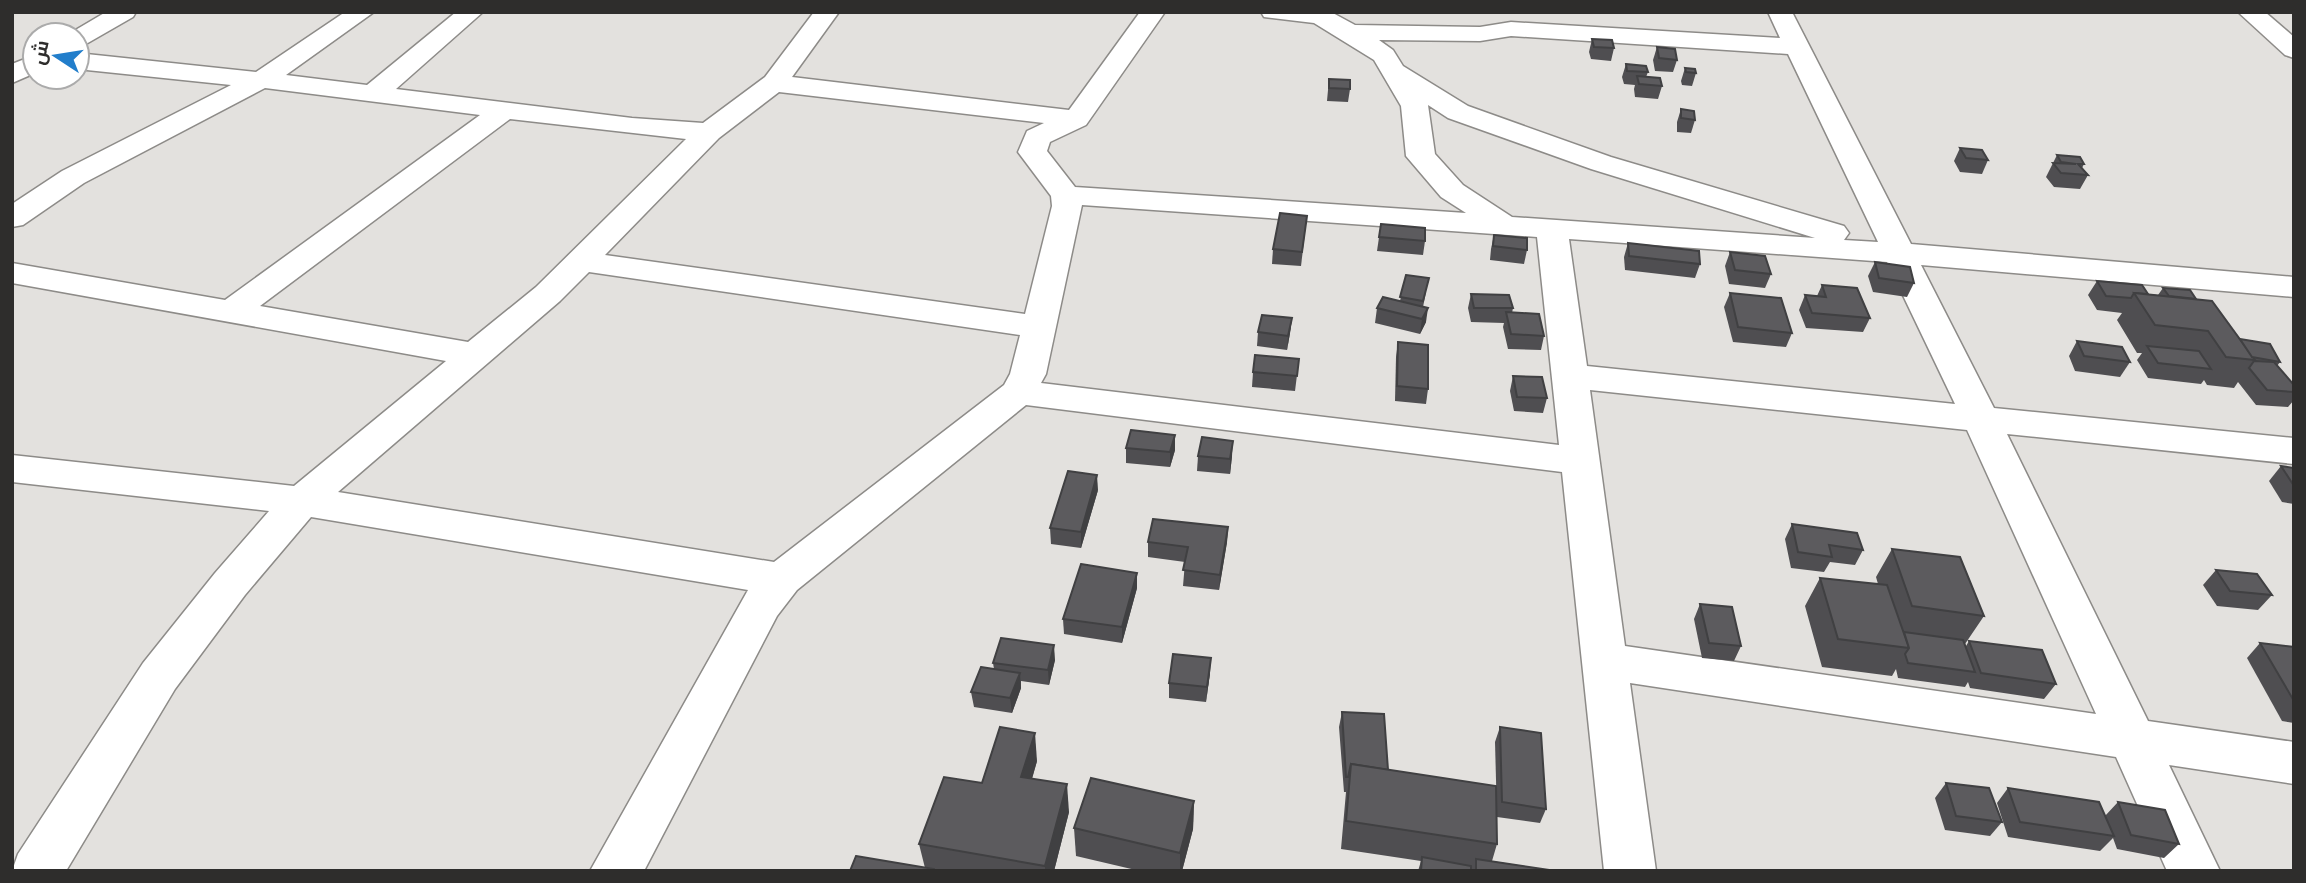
<svg xmlns="http://www.w3.org/2000/svg" width="2306" height="883" font-family="Roboto,Cairo,sans-serif">
  <rect width="100%" height="100%" fill="#e3e1de"/>
  <g fill="none" stroke-linecap="round" stroke-linejoin="round">
    <g stroke="#8d8b88" stroke-width="3">
      <g id="minor">
        <path d="M106,12H136L133,17L86,44L77,47V35H67Z"/>
        <path d="M345,12H374L286,75L367,85L456,12H483L396,89L632,118L703,123L765,77L814,12H839L792,77L1069,110L1140,12H1165L1086,125L1050,142L1047,151L1075,187L1466,213L1441,197L1406,156L1401,106L1374,60L1314,23L1264,17L1261,12H1331L1355,25L1480,27L1511,22L1780,38L1768,12H1792L1911,244L2294,277V297L1921,265L1994,408L2294,438V464L2007,434L2148,721L2294,742V784L2169,765L2220,871H2167L2116,757L1630,683L1656,871H1604L1562,472L1026,405L797,590L777,616L644,871H590L748,590L311,517L245,595L175,689L66,871H12L18,854L143,663L215,573L269,511L12,482V455L294,486L446,361L12,283V263L225,300L480,115L265,88L84,183L23,225L12,227V204L62,171L231,85L77,69V53L256,72ZM1511,36L1788,54L1878,242L1844,240L1849,233L1844,226L1611,157L1468,106L1403,66L1393,50L1379,40L1480,41ZM779,92L1044,123L1027,131L1018,152L1051,196L1052,206L1025,314L605,255L719,138ZM1428,105L1448,118L1591,169L1815,238L1512,217L1463,185L1435,154ZM510,119L686,139L536,287L468,342L260,306ZM1082,205L1537,237L1559,445L1041,383L1046,374ZM1569,239L1887,262L1955,404L1587,366ZM589,272L1020,335L1010,374L1004,385L774,562L338,492L560,301ZM1590,390L1967,430L2096,714L1625,646Z"/>
        <path d="M2238,12H2265L2294,37V58L2285,55Z"/>
        <path d="M35,55V73L12,83V64Z"/>
      </g>
    </g>
    <use href="#minor" fill="#fff" fill-rule="evenodd"/>
  </g>
  <g fill="#4f4e51">
    <path d="M1592,39L1614,48L1611,61L1591,59L1589,52Z"/>
    <path d="M1657,47L1677,60L1673,72L1655,71L1653,60Z"/>
    <path d="M1626,64L1648,72L1646,77L1662,86L1658,99L1635,97L1634,89L1635,85L1624,84L1622,77Z"/>
    <path d="M1685,68L1696,73L1692,86L1682,85L1681,81Z"/>
    <path d="M1329,79L1350,89L1348,102L1327,101Z"/>
    <path d="M1681,109L1695,120L1691,133L1677,132V122Z"/>
    <path d="M1960,148L1988,160L1982,174L1960,172L1954,161Z"/>
    <path d="M2057,155L2084,164L2082,168L2088,175L2080,189L2054,187L2046,177Z"/>
    <path d="M1307,216L1301,266L1272,264L1273,249Z"/>
    <path d="M1381,224L1425,241L1423,255L1377,251Z"/>
    <path d="M1494,235L1527,250L1524,264L1490,260L1491,249Z"/>
    <path d="M1628,243L1700,264L1695,278L1625,270L1624,257Z"/>
    <path d="M1730,252L1771,274L1765,288L1729,284L1725,266Z"/>
    <path d="M1875,262L1914,283L1907,297L1873,292L1868,276Z"/>
    <path d="M1406,275L1426,292L1423,307L1426,322L1420,334L1375,323L1377,308L1400,301Z"/>
    <path d="M2097,281L2148,294L2158,295L2163,288L2196,299L2240,339L2280,362L2277,366L2294,385V400L2288,407L2256,405L2238,382L2234,388L2207,385L2204,380L2201,384L2148,378L2137,360L2142,353H2137L2117,320L2122,313L2097,310L2088,295Z"/>
    <path d="M1822,285L1870,318L1863,332L1806,328L1799,310L1805,295L1817,296Z"/>
    <path d="M1730,293L1792,333L1786,347L1733,342L1724,307Z"/>
    <path d="M1471,294L1513,308L1512,313L1544,336L1541,350L1508,349L1503,327L1504,323L1471,322L1468,308Z"/>
    <path d="M1292,318L1290,333L1287,350L1257,346L1258,332Z"/>
    <path d="M2077,341L2130,362L2120,377L2075,371L2069,356Z"/>
    <path d="M1398,342L1428,389L1426,404L1395,401L1396,357Z"/>
    <path d="M1299,359L1295,391L1252,387L1253,372Z"/>
    <path d="M1513,376L1547,398L1543,413L1514,411L1510,391Z"/>
    <path d="M1126,448L1175,450L1170,467L1126,463Z"/>
    <path d="M1198,456H1232L1230,474L1197,471Z"/>
    <path d="M2281,466L2294,468V504L2282,502L2269,481Z"/>
    <path d="M1098,490L1081,548L1051,544L1050,528Z"/>
    <path d="M1792,524L1863,550L1855,565L1830,562L1824,572L1791,568L1785,539Z"/>
    <path d="M1228,527L1227,542L1219,590L1183,586L1185,562L1148,557V542Z"/>
    <path d="M1892,549L1984,616L1965,644L1966,646L1969,641L2056,684L2044,699L1970,688L1968,682L1965,687L1898,678L1896,669L1892,676L1822,667L1805,606L1820,578L1878,584L1876,577Z"/>
    <path d="M2216,570L2272,595L2258,610L2217,606L2203,585Z"/>
    <path d="M1137,588L1122,643L1064,634L1063,619Z"/>
    <path d="M1700,604L1741,646L1734,661L1702,658L1694,619Z"/>
    <path d="M2260,643L2294,647V723L2282,721L2247,658Z"/>
    <path d="M1055,660L1049,685L1021,681V688L1012,713L974,707L971,692L994,669L993,663Z"/>
    <path d="M1210,673L1206,702L1169,698V683Z"/>
    <path d="M1342,712L1388,770L1497,844L1492,861L1556,871H1473V869H1471V871H1418L1421,861L1341,849L1346,792H1344L1339,727Z"/>
    <path d="M1500,727L1546,809L1540,823L1497,817L1495,742Z"/>
    <path d="M1037,761L1032,779L1069,812L1054,871H850L925,868L919,844L982,783Z"/>
    <path d="M1946,783L2002,822L1990,836L1945,830L1935,798Z"/>
    <path d="M2008,788L2105,816L2118,802L2179,844L2164,858L2117,849L2113,838L2100,851L2008,837L1997,803Z"/>
    <path d="M1194,801L1193,829L1182,871H1140L1076,856L1074,828Z"/>
  </g>
  <g fill="#404042">
    <path d="M1428,308L1426,322L1420,334L1422,319Z"/>
    <path d="M1292,318L1290,333L1287,350L1288,336Z"/>
    <path d="M1175,435V450L1170,467V452Z"/>
    <path d="M1233,441L1232,456L1230,474V459Z"/>
    <path d="M1097,475L1098,490L1081,548V532Z"/>
    <path d="M1228,527L1227,542L1219,590L1220,575Z"/>
    <path d="M1137,573V588L1122,643V627Z"/>
    <path d="M1054,645L1055,660L1049,685L1048,670Z"/>
    <path d="M1211,658L1210,673L1206,702L1207,687Z"/>
    <path d="M1020,673L1021,688L1012,713L1010,698Z"/>
    <path d="M1035,733L1037,761L1024,805L1021,777Z"/>
    <path d="M1067,784L1069,812L1054,871H1045V866Z"/>
    <path d="M1194,801L1193,829L1182,871H1180V853Z"/>
  </g>
  <g fill="#5c5b5e" stroke="#404042" stroke-width="2">
    <path d="M1592,39L1612,40L1614,48L1594,47Z"/>
    <path d="M1657,47L1675,49L1677,60L1659,58Z"/>
    <path d="M1626,64L1646,66L1648,72L1627,71Z"/>
    <path d="M1685,68L1695,69L1696,73L1686,72Z"/>
    <path d="M1637,76L1660,78L1662,86L1639,84Z"/>
    <path d="M1329,79L1350,80V89L1329,88Z"/>
    <path d="M1681,109L1694,111L1695,120L1681,118Z"/>
    <path d="M1960,148L1982,150L1988,160L1966,158Z"/>
    <path d="M2057,155L2080,157L2084,164H2078L2088,175L2061,173L2053,163L2076,164L2061,162Z"/>
    <path d="M1280,213L1307,216L1302,252L1273,249Z"/>
    <path d="M1381,224L1425,228V241L1379,237Z"/>
    <path d="M1494,235L1527,238V250L1493,246Z"/>
    <path d="M1628,243L1699,251L1700,264L1629,256Z"/>
    <path d="M1730,252L1765,256L1771,274L1735,270Z"/>
    <path d="M1875,262L1910,267L1914,283L1879,278Z"/>
    <path d="M1406,275L1429,278L1423,301L1400,297Z"/>
    <path d="M2097,281L2142,285L2148,294L2134,293L2131,298L2106,296Z"/>
    <path d="M1822,285L1857,288L1870,318L1812,313L1805,295L1826,297Z"/>
    <path d="M2163,288L2190,290L2196,299L2169,296Z"/>
    <path d="M1730,293L1781,298L1792,333L1738,327Z"/>
    <path d="M2134,293L2212,301L2255,360L2226,357L2208,331L2155,325Z"/>
    <path d="M1471,294L1509,295L1513,308H1474Z"/>
    <path d="M1383,297L1428,308L1422,319L1377,308Z"/>
    <path d="M1506,312L1539,314L1544,336L1511,334Z"/>
    <path d="M1262,315L1292,318L1288,336L1258,332Z"/>
    <path d="M2240,339L2270,344L2280,362L2252,357Z"/>
    <path d="M2077,341L2122,347L2130,362L2084,356Z"/>
    <path d="M1398,342L1428,345V389L1397,386Z"/>
    <path d="M2147,346L2199,351L2211,369L2158,363Z"/>
    <path d="M1255,355L1299,359L1297,376L1253,372Z"/>
    <path d="M2254,361L2274,362L2294,385V392L2267,390L2249,368Z"/>
    <path d="M1513,376L1542,377L1547,398L1517,397Z"/>
    <path d="M1131,430L1175,435L1170,452L1126,448Z"/>
    <path d="M1202,437L1233,441L1230,459L1198,456Z"/>
    <path d="M2281,466L2294,468V486Z"/>
    <path d="M1068,471L1097,475L1081,532L1050,528Z"/>
    <path d="M1153,519L1228,527L1220,575L1183,570L1188,547L1148,542Z"/>
    <path d="M1792,524L1857,533L1863,550L1829,545L1832,557L1798,552Z"/>
    <path d="M1892,549L1960,557L1984,616L1912,606Z"/>
    <path d="M1081,564L1137,573L1122,627L1063,619Z"/>
    <path d="M2216,570L2257,574L2272,595L2230,591Z"/>
    <path d="M1820,578L1887,585L1909,648L1838,639Z"/>
    <path d="M1700,604L1732,607L1741,646L1709,643Z"/>
    <path d="M1904,632L1963,640L1975,672L1908,663L1905,654L1909,648Z"/>
    <path d="M1001,638L1054,645L1048,670L993,663Z"/>
    <path d="M1969,641L2042,650L2056,684L1981,673Z"/>
    <path d="M2260,643L2294,647V701Z"/>
    <path d="M1173,654L1211,658L1207,687L1169,683Z"/>
    <path d="M981,667L1020,673L1010,698L971,692Z"/>
    <path d="M1342,712L1384,714L1388,770L1351,764L1348,777H1346Z"/>
    <path d="M1000,727L1035,733L1021,777L1067,784L1045,866L919,844L944,777L982,783Z"/>
    <path d="M1500,727L1541,733L1546,809L1502,802Z"/>
    <path d="M1351,764L1496,786L1497,844L1346,821Z"/>
    <path d="M1091,778L1194,801L1180,853L1074,828Z"/>
    <path d="M1946,783L1989,788L2002,822L1956,816Z"/>
    <path d="M2008,788L2099,802L2114,836L2020,822Z"/>
    <path d="M2118,802L2165,810L2179,844L2131,835Z"/>
    <path d="M856,856L934,869V871H850Z"/>
    <path d="M1422,857L1471,866V871H1421Z"/>
    <path d="M1476,859L1556,871H1476Z"/>
  </g>
  <rect width="2306" height="883" fill="none" stroke="#2e2d2c" stroke-width="28"/>
  <g transform="translate(56 56) rotate(282)"><circle r="33" fill="#ffffff" stroke="#ababab" stroke-width="2"/>
  <path d="M0-5L12 26L0 18L-12 26Z" fill="#227ecb"/>
  <text y="-10" font-size="19" font-weight="bold" text-anchor="middle" fill="#2e2d2c">ش</text>
  </g>
</svg>
